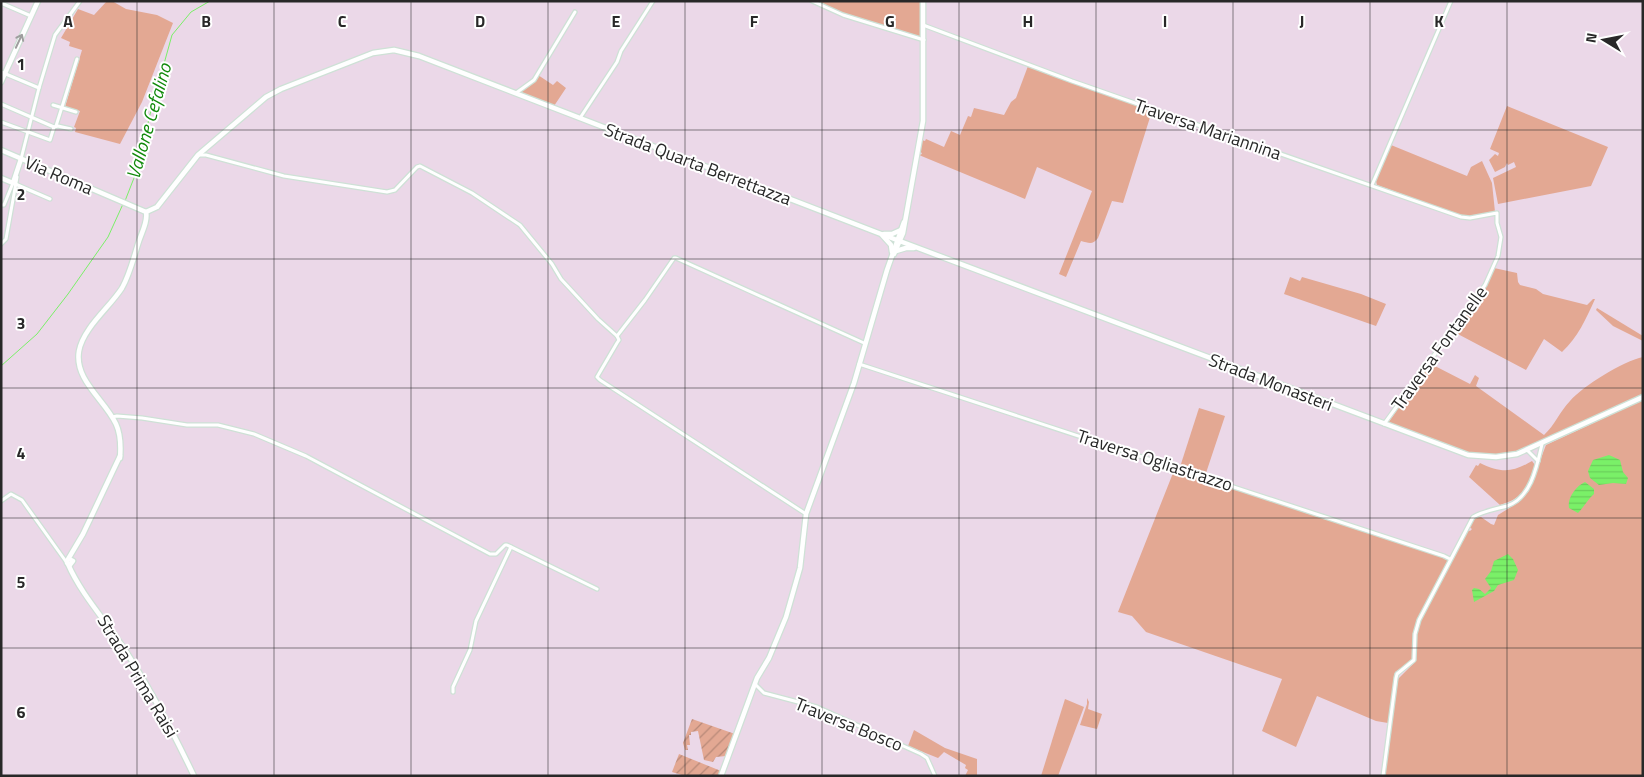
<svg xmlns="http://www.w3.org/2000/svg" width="1644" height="777" font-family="'Titillium Web',sans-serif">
  <defs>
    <pattern id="garden-furrows" width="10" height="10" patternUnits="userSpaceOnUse" patternTransform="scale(1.25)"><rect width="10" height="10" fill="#e3a893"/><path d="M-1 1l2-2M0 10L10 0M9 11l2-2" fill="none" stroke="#b88978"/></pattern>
    <pattern id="water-rules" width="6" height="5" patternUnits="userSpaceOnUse" patternTransform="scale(1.25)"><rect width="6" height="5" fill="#7af068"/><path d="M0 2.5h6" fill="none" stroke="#6ace5a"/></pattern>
  </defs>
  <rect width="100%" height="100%" fill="#ebd8e8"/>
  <g fill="#e3a893">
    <path d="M107,1H112L126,9L157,15L173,23L142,102L120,144L75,132L76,128L74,127L80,111L65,107L82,50L69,46L70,42L61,38L78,9L94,15Z"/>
    <path d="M815,1H922V35L919,38L846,14Z"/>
    <path d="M1028,66L1152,111L1123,203L1112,201L1098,238C1093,245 1089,243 1081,241L1066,277L1059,274L1092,191L1037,167L1025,199L919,155L922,154L920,150L922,140L925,141L926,139L944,147L951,131L960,135L968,116L971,117L974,108L1004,115L1011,102L1016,98Z"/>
    <path d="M538,75L553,85L557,81L566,88L554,106L520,93L521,90L532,84Z"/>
    <path d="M1507,106L1608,147L1591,186L1498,204L1493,178L1516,167L1514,162L1508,165L1507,163L1505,167L1495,172L1489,160L1495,154L1498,156L1499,153L1490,149Z"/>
    <path d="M1391,145L1467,176L1471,167L1482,161L1492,183L1495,212L1468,217L1462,216L1377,185L1376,181Z"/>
    <path d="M1494,268L1517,273L1518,282L1520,285L1536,289L1543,294L1587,305L1593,299H1595C1586,319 1578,337 1562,352L1544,339L1526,370L1454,332L1480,295Z"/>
    <path d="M1290,277L1300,281L1302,277L1361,294L1386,304L1376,326L1284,294Z"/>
    <path d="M1597,308L1643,336V341L1613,326L1596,310Z"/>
    <path d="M1643,357V395L1544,441L1512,453L1496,455H1480L1465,452L1388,423L1418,380L1421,381L1423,378L1421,376L1429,364L1433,365L1470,384L1475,375L1479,378L1476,386L1544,435C1555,425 1560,411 1570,401C1583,386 1623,361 1643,357Z"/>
    <path d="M1643,400V776H1385L1398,679L1416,661V635L1421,619L1468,530L1470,531L1472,529L1469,527L1474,518L1481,517L1491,524L1494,525L1498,515L1519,502L1528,492L1546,445Z"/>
    <path d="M1199,408L1225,416L1205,476L1180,467Z"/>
    <path d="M1532,461L1535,465C1527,487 1525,498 1500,505L1469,477L1476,465L1478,466L1480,463C1501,473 1512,473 1532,461Z"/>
    <path d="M1175,468L1443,557L1448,560L1417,621L1413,634L1412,659L1409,663L1395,672L1388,723L1376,721L1317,696L1296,747L1262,731L1282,679L1146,632L1132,616L1118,612Z"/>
    <path d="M1087,698L1089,702L1088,709L1102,714L1097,729L1080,725L1087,704Z"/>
    <path d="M1065,699L1084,707L1058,776H1041Z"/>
    <path d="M914,730L945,748L977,759V776H965L968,770L965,768L966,765L944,752L938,758L908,746Z"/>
  </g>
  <g fill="url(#garden-furrows)">
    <path d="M692,719L735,734L726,756L716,757L713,762L704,760L698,731L691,732V735H689L690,745H687L688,750H685L683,743Z"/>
    <path d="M679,754L721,771L719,776H685L672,772Z"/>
  </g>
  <g fill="url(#water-rules)">
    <path d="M1609,455L1620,460L1623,472L1628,478L1626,484L1613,483L1599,485L1590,478L1588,471L1593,460Z"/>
    <path d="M1585,482L1594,489V494C1588,499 1583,508 1578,513L1569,508C1567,498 1576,486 1585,482Z"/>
    <path d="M1508,554L1513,559L1518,570L1514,580L1498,585L1494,591L1474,602L1472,590L1474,588L1479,589L1485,594L1491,588L1485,579L1491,571L1494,561Z"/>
  </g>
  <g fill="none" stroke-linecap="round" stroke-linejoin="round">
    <g stroke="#7af068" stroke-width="1">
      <path d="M125,201L141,160L149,118L172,35L191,12L210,1"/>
      <path d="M1,366L37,334L68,294L108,237L123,204"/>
    </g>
    <g stroke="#cee1d6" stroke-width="5.5">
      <g id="street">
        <path d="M812,1L843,15L924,40"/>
        <path d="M1,3L31,16"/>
        <path d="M923,25L1072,81L1461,217L1470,218L1497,213V223L1501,237L1498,256L1485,285L1384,424"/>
        <path d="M1,72L39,88"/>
        <path d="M516,93L534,80L575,12"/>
        <path d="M1,104L54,127L58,126L71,129"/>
        <path d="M53,105L76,112"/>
        <path d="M580,118L617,62L621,51L653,1"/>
        <path d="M1,122L50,140L54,127"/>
        <path d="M56,126L77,59"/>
        <path d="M199,155H206L284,176L387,192L395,190L417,167L420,166L472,193L520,225L552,264L561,279L598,319L617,336L619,340L617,343L597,377L600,380L806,514"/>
        <path d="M21,159L39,88L55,35L80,1"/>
        <path d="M1372,185L1451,1"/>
        <path d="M1,205H4L13,183L50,199"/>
        <path d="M1,244L6,239L17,177"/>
        <path d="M617,336L645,300L674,258H676L864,343"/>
        <path d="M859,364L1444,556L1450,559"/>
        <path d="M112,417L117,416L142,418L187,425H218L254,434L306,456L490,554H496L505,545H507L597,589"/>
        <path d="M1528,451L1538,461"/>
        <path d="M1,501L11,494L22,500L67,563"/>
        <path d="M755,684L764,693L817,707L921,754L927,758L935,776"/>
        <path d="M453,692V687L470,650L476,621L511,547"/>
        <path d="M1383,776L1396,678L1397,674L1414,660L1415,634L1419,620L1473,517C1483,511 1496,509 1507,506C1531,498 1537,466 1542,444"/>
      </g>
    </g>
    <g stroke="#cee1d6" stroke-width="7">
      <g id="secondary">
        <path d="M1,82L38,1"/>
        <path d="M1,150L146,212"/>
        <path d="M1,178L13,183L21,159"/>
        <path d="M146,212L157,207L198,155L266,97L281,89L373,53L394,50L419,56L881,234L1468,455L1496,457L1517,454L1643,397"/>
        <path d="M884,234H892L901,230"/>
        <path d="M882,235L891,245L892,252"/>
        <path d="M896,251L906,248H914"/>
        <path d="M894,254L903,233L923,121V1"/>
        <path d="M120,458C121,446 121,435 116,424C105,400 74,380 79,351C83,328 110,307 122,288C130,274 134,256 139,241C142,232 148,221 146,212"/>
        <path d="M69,559L73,561L70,565L67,563V561L83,534L120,456"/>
        <path d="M68,564C81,594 105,620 123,647C150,688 173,732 194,776"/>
        <path d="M721,776L757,678L769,658L786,617L800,568L806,514L854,383L887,270L904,222"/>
      </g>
    </g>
    <use href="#street" stroke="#fff" stroke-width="3"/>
    <use href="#secondary" stroke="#fff" stroke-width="4.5"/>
  </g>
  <defs><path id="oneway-shaft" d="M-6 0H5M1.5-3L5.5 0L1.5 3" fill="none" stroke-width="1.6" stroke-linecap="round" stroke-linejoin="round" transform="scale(1.25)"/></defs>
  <use stroke="#9e9e9e" href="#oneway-shaft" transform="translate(19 41) rotate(-65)"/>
  <path fill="none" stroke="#282828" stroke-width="1" stroke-opacity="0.55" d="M137,1V776M274,1V776M411,1V776M548,1V776M685,1V776M822,1V776M959,1V776M1096,1V776M1233,1V776M1370,1V776M1507,1V776M1,130H1643M1,259H1643M1,388H1643M1,518H1643M1,648H1643"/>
  <g text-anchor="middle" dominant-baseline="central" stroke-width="4" stroke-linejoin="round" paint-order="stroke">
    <g font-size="18" fill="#282828" stroke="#fff">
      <text transform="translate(1208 129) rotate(19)">Traversa Mariannina</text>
      <text transform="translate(698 164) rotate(21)">Strada Quarta Berrettazza</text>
      <text transform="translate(59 175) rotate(23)">Via Roma</text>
      <text transform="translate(1439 348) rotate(-54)">Traversa Fontanelle</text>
      <text transform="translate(1271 382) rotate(21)">Strada Monasteri</text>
      <text transform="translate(1155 460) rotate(18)">Traversa Ogliastrazzo</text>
      <text transform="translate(138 676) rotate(59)">Strada Prima Raisi</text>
      <text transform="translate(849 724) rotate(22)">Traversa Bosco</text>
    </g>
    <g font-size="19" font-style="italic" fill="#128a0c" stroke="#fff">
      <text transform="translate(148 121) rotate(-74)">Vallone Cefalino</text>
    </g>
  </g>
  <g font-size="16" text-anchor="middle" font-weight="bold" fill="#282828" stroke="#fff" stroke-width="4" stroke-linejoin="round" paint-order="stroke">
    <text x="68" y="27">A</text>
    <text x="206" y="27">B</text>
    <text x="342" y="27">C</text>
    <text x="480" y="27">D</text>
    <text x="616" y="27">E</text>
    <text x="754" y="27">F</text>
    <text x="890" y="27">G</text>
    <text x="1028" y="27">H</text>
    <text x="1165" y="27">I</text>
    <text x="1302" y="27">J</text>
    <text x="1439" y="27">K</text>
    <text x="21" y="70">1</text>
    <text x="21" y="200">2</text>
    <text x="21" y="329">3</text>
    <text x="21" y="459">4</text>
    <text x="21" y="588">5</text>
    <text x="21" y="718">6</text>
  </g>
  <rect width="1644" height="777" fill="none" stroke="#282828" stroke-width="5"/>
  <g transform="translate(1604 40) rotate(280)" stroke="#ffffff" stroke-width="4" paint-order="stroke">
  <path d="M0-4L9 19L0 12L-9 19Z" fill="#282828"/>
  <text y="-8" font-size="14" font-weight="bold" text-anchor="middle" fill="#282828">N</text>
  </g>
</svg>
